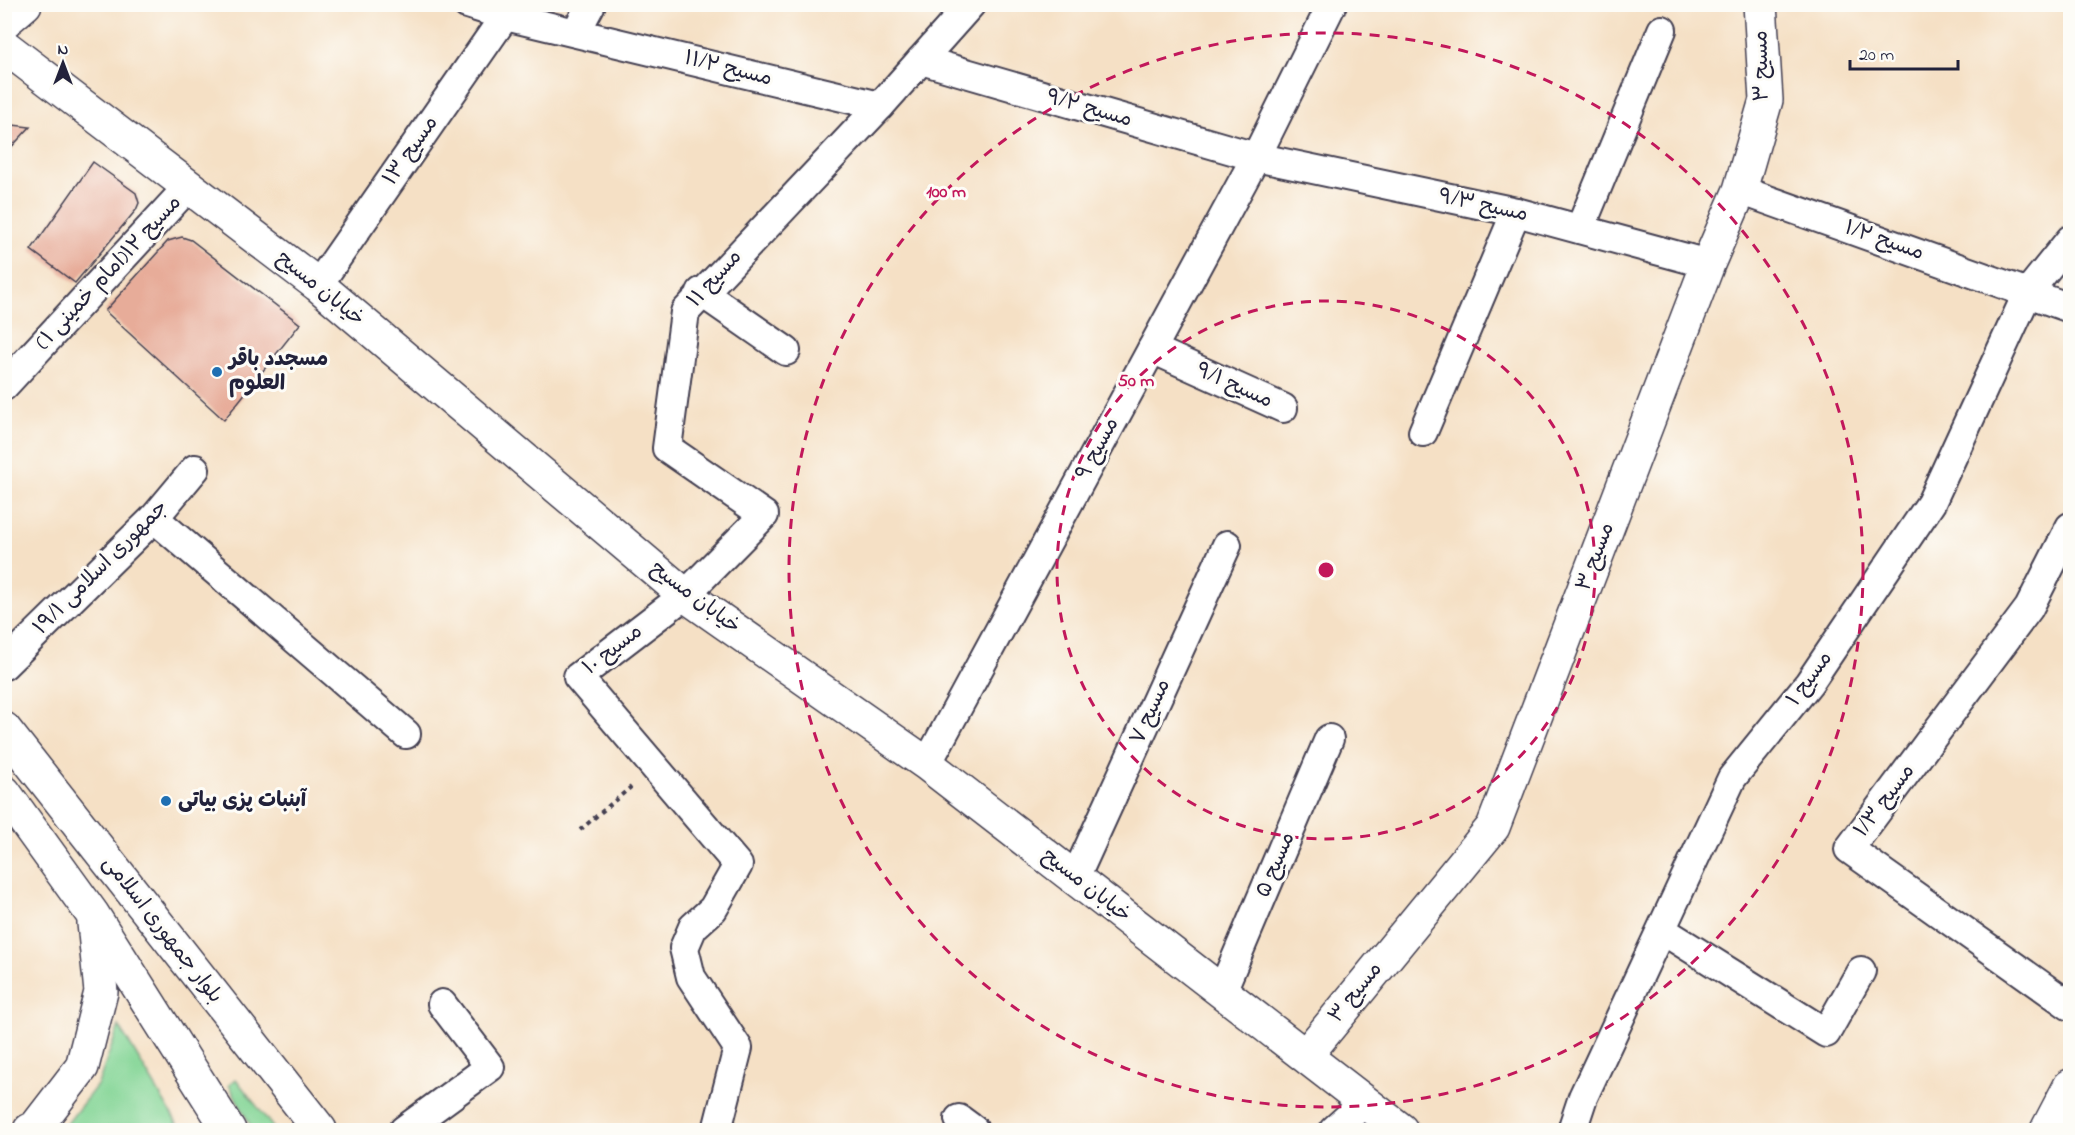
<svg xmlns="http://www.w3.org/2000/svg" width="2075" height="1135" font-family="'Indie Flower','Playpen Sans Arabic',sans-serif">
  <rect width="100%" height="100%" fill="#fdfcf7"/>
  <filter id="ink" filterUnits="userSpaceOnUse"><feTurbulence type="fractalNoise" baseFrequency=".0167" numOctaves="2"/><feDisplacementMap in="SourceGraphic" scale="12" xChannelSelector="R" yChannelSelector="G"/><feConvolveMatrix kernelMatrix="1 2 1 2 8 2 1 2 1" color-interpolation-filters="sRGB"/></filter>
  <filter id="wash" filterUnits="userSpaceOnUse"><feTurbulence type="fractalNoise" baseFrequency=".008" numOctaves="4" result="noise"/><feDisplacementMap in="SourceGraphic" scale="24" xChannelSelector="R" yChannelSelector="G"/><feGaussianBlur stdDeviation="1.35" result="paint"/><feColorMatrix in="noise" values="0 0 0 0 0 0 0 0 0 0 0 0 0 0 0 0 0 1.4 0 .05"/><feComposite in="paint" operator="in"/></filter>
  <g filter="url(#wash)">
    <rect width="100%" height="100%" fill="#f5e0c5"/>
    <g fill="#84d596" stroke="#537c68" stroke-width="1.5">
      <path d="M119,1026L181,1130H62L98,1084Z"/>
      <path d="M236,1079L275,1130H253L229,1085Z"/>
    </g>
    <g id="blocks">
      <g fill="#e7ac99">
        <path d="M4,124L30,127L4,155Z"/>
        <path d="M93,162L136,193L139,203L136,210L75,283L31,250Z"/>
        <path d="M182,237L191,240L300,324L224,420L105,311L168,241Z"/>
      </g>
    </g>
  </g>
  <g filter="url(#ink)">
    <use href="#blocks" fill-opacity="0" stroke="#423e50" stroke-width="1.5"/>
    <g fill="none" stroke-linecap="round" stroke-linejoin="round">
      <g stroke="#423e50" stroke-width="32">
        <g id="street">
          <path d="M467,4L505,16L880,106"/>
          <path d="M576,32L591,4"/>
          <path d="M921,60L1256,157L1516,212L1708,264"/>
          <path d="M1740,190L2070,308"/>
          <path d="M1580,229L1662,30"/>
          <path d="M318,285L505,16"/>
          <path d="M701,292L786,351"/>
          <path d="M1152,349L1283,408"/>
          <path d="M4,386L188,187"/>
          <path d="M1423,432L1516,212"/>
          <path d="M154,518L406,734"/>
          <path d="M2070,527L2029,608L1849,849L2070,1006"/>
          <path d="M4,665L154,518L195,469"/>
          <path d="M927,764L1256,157L1332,4"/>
          <path d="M1075,878L1227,545"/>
          <path d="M1662,930L1826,1033L1861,971"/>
          <path d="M1222,991L1329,739"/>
          <path d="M959,1119L974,1130"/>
          <path d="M404,1130L490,1067L442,1004"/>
          <path d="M717,1130L738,1048L691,977L684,948L693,927L713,909L738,865L578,677L685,595L764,515L667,448L685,312L880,106L971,4"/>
          <path d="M1334,1130L1365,1102"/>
          <path d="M1572,1130L1583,1097L1732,778L1809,683L1931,503L2028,292L2070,240"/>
        </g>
      </g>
      <g stroke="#423e50" stroke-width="36">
        <g id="secondary">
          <path d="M4,46L318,285L685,595L927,764L1401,1130"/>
          <path d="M1306,1055L1493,827L1708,264L1740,190L1766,100L1760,4"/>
          <path d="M2047,1130L2070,1086"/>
        </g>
      </g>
      <g stroke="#423e50" stroke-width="36">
        <g id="primary">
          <path d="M4,22L25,4"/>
          <path d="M4,729L320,1130"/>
          <path d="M4,792L93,915L229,1130"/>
          <path d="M30,1130L35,1128L82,1067L101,992L94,923"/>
        </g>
      </g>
      <path stroke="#423e50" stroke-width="4" stroke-dasharray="4.5 4.5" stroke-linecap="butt" d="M580,830L631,787"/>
      <use href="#street" stroke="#fff" stroke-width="28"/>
      <use href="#secondary" stroke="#fff" stroke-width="33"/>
      <use href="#primary" stroke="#fff" stroke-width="33"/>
    </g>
  </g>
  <g fill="none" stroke="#c2185b" stroke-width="3" stroke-dasharray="10 8">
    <circle cx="1326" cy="570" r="269"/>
    <circle cx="1326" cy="570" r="537"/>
  </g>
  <g fill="#1f6fb2" stroke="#fdfcf7" stroke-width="2">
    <circle cx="217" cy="372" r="6"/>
    <circle cx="166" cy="801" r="6"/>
  </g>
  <g text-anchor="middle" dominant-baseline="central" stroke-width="6" stroke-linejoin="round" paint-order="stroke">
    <g font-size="21" fill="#22223b" stroke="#fdfcf7">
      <text transform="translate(1762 66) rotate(-91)">مسیح ۳</text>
      <text transform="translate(728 69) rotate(14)">مسیح ۱۱/۲</text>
      <text transform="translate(1089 109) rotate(16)">مسیح ۹/۲</text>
      <text transform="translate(411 151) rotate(-55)">مسیح ۱۳</text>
      <text transform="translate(1483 206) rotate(12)">مسیح ۹/۳</text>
      <text transform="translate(1884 241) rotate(19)">مسیح ۱/۲</text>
      <text transform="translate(109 273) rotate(-47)">مسیح ۱۲(امام خمینی ۱)</text>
      <text transform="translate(715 279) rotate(-48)">مسیح ۱۱</text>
      <text transform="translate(320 289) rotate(39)">خیابان مسیح</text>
      <text transform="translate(1234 386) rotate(24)">مسیح ۹/۱</text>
      <text transform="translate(1098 449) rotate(-62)">مسیح ۹</text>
      <text transform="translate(1596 557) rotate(-69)">مسیح ۳</text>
      <text transform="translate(101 568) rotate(-45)">جمهوری اسلامی ۱۹/۱</text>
      <text transform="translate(695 598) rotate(37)">خیابان مسیح</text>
      <text transform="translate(613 650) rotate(-38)">مسیح ۱۰</text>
      <text transform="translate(1810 679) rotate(-54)">مسیح ۱</text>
      <text transform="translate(1151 712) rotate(-66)">مسیح ۷</text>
      <text transform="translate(1885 801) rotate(-53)">مسیح ۱/۳</text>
      <text transform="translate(1276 865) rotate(-67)">مسیح ۵</text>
      <text transform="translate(1086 886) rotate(38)">خیابان مسیح</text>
      <text transform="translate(162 930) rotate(52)">بلوار جمهوری اسلامی</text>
      <text transform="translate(1356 993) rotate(-51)">مسیح ۳</text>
    </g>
    <g font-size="21" font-weight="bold" fill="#22223b" stroke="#fdfcf7" text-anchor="start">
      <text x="229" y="360">مسجدد باقر<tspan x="229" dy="24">العلوم</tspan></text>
      <text x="178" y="801">آبنبات پزی بیاتی</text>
    </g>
  </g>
  <circle cx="1326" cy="570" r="9" fill="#c2185b" stroke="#fdfcf7" stroke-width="3"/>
  <g font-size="18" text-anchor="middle" font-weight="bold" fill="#c2185b" stroke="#fdfcf7" stroke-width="6" stroke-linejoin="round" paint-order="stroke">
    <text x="946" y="197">100 m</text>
    <text x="1136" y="386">50 m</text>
  </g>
  <rect width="2075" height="1135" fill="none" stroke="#fdfcf7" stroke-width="24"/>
  <g transform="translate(63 63)" stroke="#fdfcf7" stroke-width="4.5" paint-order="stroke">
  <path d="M0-4.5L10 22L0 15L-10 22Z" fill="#22223b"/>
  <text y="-9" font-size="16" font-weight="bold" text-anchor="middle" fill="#22223b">N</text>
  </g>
  <path d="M1850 60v9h108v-9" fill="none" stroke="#22223b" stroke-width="3"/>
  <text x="1859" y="60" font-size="18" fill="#22223b" stroke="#fdfcf7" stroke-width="4.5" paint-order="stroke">20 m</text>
</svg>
